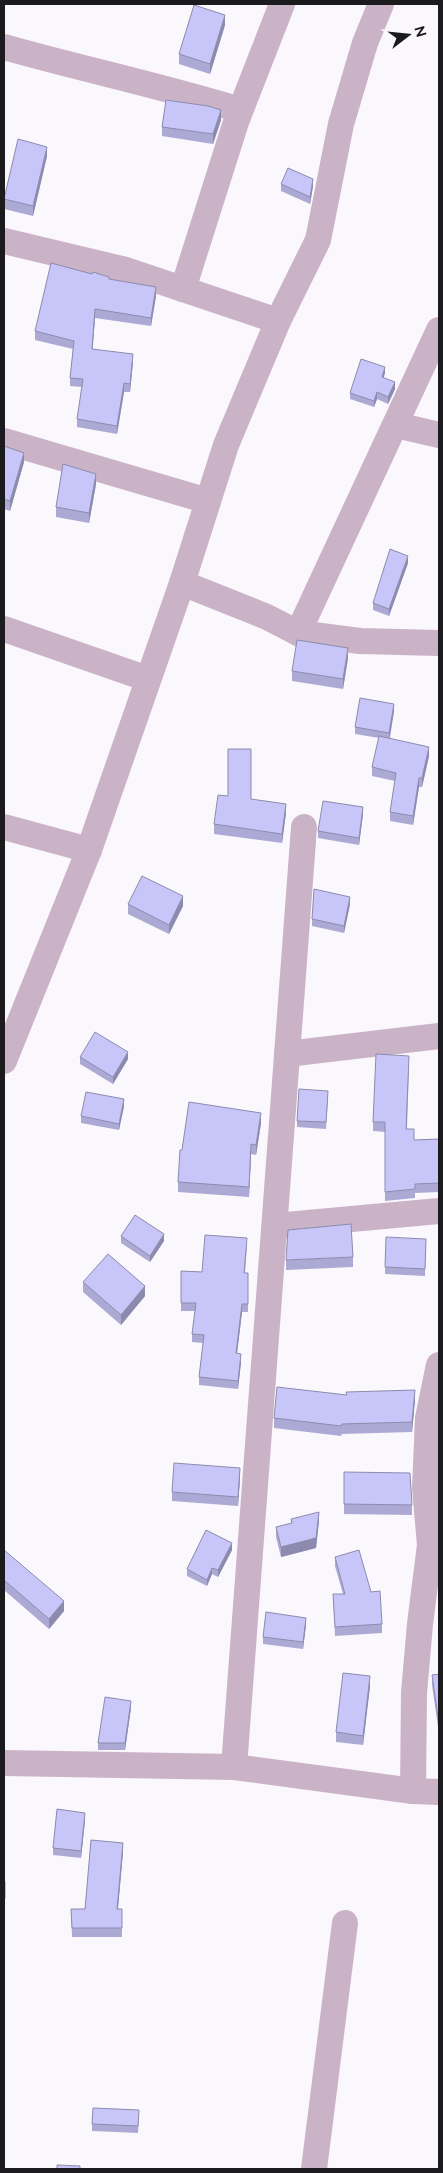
<svg xmlns="http://www.w3.org/2000/svg" width="443" height="2173" font-family="Raleway,sans-serif">
  <rect width="100%" height="100%" fill="#faf7fd"/>
  <g fill="none" stroke-linecap="round" stroke-linejoin="round">
    <g stroke="#cbb3c7" stroke-width="26">
      <path d="M4,47C82,69 162,86 240,110"/>
      <path d="M4,241L126,270L278,321L226,445L182,583"/>
      <path d="M183,289L236,122L282,4"/>
      <path d="M278,321L318,240L341,124L365,43L381,4"/>
      <path d="M396,425L439,435"/>
      <path d="M4,441L208,501"/>
      <path d="M4,629L148,679"/>
      <path d="M298,633L360,641L439,643"/>
      <path d="M4,827L89,850"/>
      <path d="M287,1054L439,1036"/>
      <path d="M4,1061L89,850L182,583L267,617L298,633L439,330"/>
      <path d="M275,1226L439,1211"/>
      <path d="M4,1763L234,1767L413,1791L439,1792"/>
      <path d="M234,1767L304,827"/>
      <path d="M413,1791L414,1693L420,1624L430,1545L425,1488L428,1418L439,1365"/>
      <path d="M314,2169L345,1923"/>
    </g>
  </g>
  <g fill="#acaad5">
    <path d="M225,25L210,74L179,64V54Z"/>
    <path d="M221,120L213,144L162,136V127Z"/>
    <path d="M47,156L33,216L4,209V199Z"/>
    <path d="M281,184L313,186L310,204L281,191Z"/>
    <path d="M109,279L156,296L151,326L95,318L92,349L133,362L130,392H124L117,434L77,427V419L82,387L70,386V378L73,349L35,340V331Z"/>
    <path d="M385,373L383,377L395,389L388,404L377,399L374,407L350,399V393Z"/>
    <path d="M4,446L24,462L10,511L4,509Z"/>
    <path d="M96,484L89,523L56,517V507Z"/>
    <path d="M408,563L389,616L373,610V603Z"/>
    <path d="M348,658L343,689L292,681V671Z"/>
    <path d="M394,711L390,738L429,756L422,787H419L413,825L390,821V812L395,781L372,776V767L379,738L355,734V727Z"/>
    <path d="M228,796L251,799L286,813L282,843L214,834V824Z"/>
    <path d="M363,814L359,845L318,838V831Z"/>
    <path d="M128,904L183,906L169,934L128,914Z"/>
    <path d="M350,904L344,933L312,926V919Z"/>
    <path d="M80,1057L128,1059L113,1084L80,1064Z"/>
    <path d="M409,1065L407,1129L414,1140L439,1139V1192L415,1193V1198L385,1201V1132L373,1131V1122Z"/>
    <path d="M328,1098L326,1129L297,1127V1121Z"/>
    <path d="M124,1106L119,1130L81,1123V1116Z"/>
    <path d="M261,1123L256,1155L251,1154L249,1197L178,1192V1182L182,1150Z"/>
    <path d="M121,1236L164,1241L150,1262L121,1243Z"/>
    <path d="M426,1239L425,1276L385,1274V1267Z"/>
    <path d="M247,1246L245,1273H248V1312H242L237,1354L241,1362L238,1389L199,1385V1377L203,1343L192,1342V1334L195,1311H181V1271L202,1272Z"/>
    <path d="M353,1257V1267L286,1270V1260Z"/>
    <path d="M83,1282L145,1296L121,1325L83,1292Z"/>
    <path d="M347,1395L415,1400L412,1432L342,1434L341,1436L274,1428V1418Z"/>
    <path d="M344,1472L412,1505V1515L344,1514Z"/>
    <path d="M240,1478L238,1506L172,1501V1492Z"/>
    <path d="M291,1519L319,1521L316,1548L281,1557L276,1537V1527L291,1523Z"/>
    <path d="M4,1550L64,1611L49,1629L4,1590Z"/>
    <path d="M232,1550L218,1577L212,1574L207,1586L187,1576V1569Z"/>
    <path d="M335,1557L371,1592L382,1624V1633L335,1636L333,1594H343L335,1566Z"/>
    <path d="M306,1625L303,1649L263,1644V1637Z"/>
    <path d="M439,1674V1734L432,1685V1675Z"/>
    <path d="M370,1686L363,1745L336,1742V1732Z"/>
    <path d="M131,1708L125,1750H98V1743Z"/>
    <path d="M85,1820L81,1858L53,1855V1848Z"/>
    <path d="M123,1852L118,1909H122V1937H72L71,1909H85Z"/>
    <path d="M139,2117L138,2133L92,2131V2124Z"/>
  </g>
  <g fill="#8c8bae">
    <path d="M225,15V25L210,74V64Z"/>
    <path d="M221,110V120L213,144V134Z"/>
    <path d="M47,147V156L33,216V206Z"/>
    <path d="M313,179V186L310,204V197Z"/>
    <path d="M156,287V296L151,326V318Z"/>
    <path d="M95,309V318L92,358V349Z"/>
    <path d="M133,354V362L130,392V384Z"/>
    <path d="M385,367V373L382,383V377Z"/>
    <path d="M395,382V389L388,404V397Z"/>
    <path d="M124,383V392L117,434V426Z"/>
    <path d="M377,392V399L374,407V401Z"/>
    <path d="M24,453V462L10,511V501Z"/>
    <path d="M96,474V484L89,523V513Z"/>
    <path d="M408,556V563L389,616V609Z"/>
    <path d="M348,648V658L343,689V679Z"/>
    <path d="M394,704V711L389,740V733Z"/>
    <path d="M429,747V756L422,787V778Z"/>
    <path d="M419,778V787L413,825V816Z"/>
    <path d="M286,804V813L282,843V834Z"/>
    <path d="M363,807V814L359,845V838Z"/>
    <path d="M183,896V906L169,934V925Z"/>
    <path d="M350,897V904L344,933V926Z"/>
    <path d="M128,1052V1059L113,1084V1077Z"/>
    <path d="M124,1099V1106L119,1130V1124Z"/>
    <path d="M261,1113V1123L256,1155V1145Z"/>
    <path d="M251,1144V1154L249,1197V1187Z"/>
    <path d="M164,1234V1241L150,1262V1256Z"/>
    <path d="M145,1286V1296L121,1325V1315Z"/>
    <path d="M242,1304V1312L236,1361V1353Z"/>
    <path d="M241,1354V1362L238,1389V1381Z"/>
    <path d="M415,1390V1400L412,1432V1422Z"/>
    <path d="M240,1468V1478L238,1506V1497Z"/>
    <path d="M319,1512V1521L316,1548L281,1557V1547Z"/>
    <path d="M232,1543V1550L218,1577V1570Z"/>
    <path d="M212,1568V1574L207,1586V1580Z"/>
    <path d="M64,1601V1611L49,1629V1619Z"/>
    <path d="M306,1618V1625L303,1649V1642Z"/>
    <path d="M370,1676V1686L363,1745V1736Z"/>
    <path d="M131,1701V1708L125,1750V1743Z"/>
    <path d="M85,1813V1820L81,1858V1851Z"/>
    <path d="M123,1843V1852L117,1918V1909Z"/>
  </g>
  <g fill="#c8c6f8" stroke="#8c8bae">
    <path d="M194,5L225,15L210,64L179,54Z"/>
    <path d="M166,100L208,106L221,110L213,134L162,127Z"/>
    <path d="M18,139L47,147L33,206L4,199Z"/>
    <path d="M288,168L313,179L310,197L281,184Z"/>
    <path d="M51,263L92,274L93,272L109,277V279L156,287L151,318L95,309L92,349L133,354L130,384L124,383L117,426L77,419L83,379L70,378L74,341L35,331Z"/>
    <path d="M361,359L385,367L382,377L395,382L388,397L377,392L374,401L350,393Z"/>
    <path d="M4,446L24,453L10,501L4,499Z"/>
    <path d="M63,464L96,474L89,513L56,507Z"/>
    <path d="M390,549L408,556L389,609L373,603Z"/>
    <path d="M297,640L348,648L343,679L292,671Z"/>
    <path d="M360,698L394,704L389,733L355,727Z"/>
    <path d="M379,736L429,747L422,778H419L413,816L390,812L396,773L372,767Z"/>
    <path d="M228,749H251V799L286,804L282,834L214,824L218,795L228,796Z"/>
    <path d="M323,801L363,807L359,838L318,831Z"/>
    <path d="M142,876L183,896L169,925L128,904Z"/>
    <path d="M314,889L350,897L344,926L312,919Z"/>
    <path d="M95,1032L128,1052L113,1077L80,1057Z"/>
    <path d="M376,1054L409,1056L406,1129H414V1140L439,1139V1183L415,1184V1189L385,1192V1122H373Z"/>
    <path d="M299,1089L328,1091L326,1122L297,1121Z"/>
    <path d="M86,1092L124,1099L119,1124L81,1116Z"/>
    <path d="M189,1102L261,1113L256,1145L251,1144L249,1187L178,1182L180,1150H182Z"/>
    <path d="M135,1215L164,1234L150,1256L121,1236Z"/>
    <path d="M351,1224L353,1257L286,1260L288,1230Z"/>
    <path d="M205,1235L247,1238L244,1273H248V1304H242L236,1353L241,1354L238,1381L199,1377L204,1335L192,1334L196,1303H181V1271L202,1272Z"/>
    <path d="M386,1237L426,1239L425,1269L385,1267Z"/>
    <path d="M108,1254L145,1286L121,1315L83,1282Z"/>
    <path d="M277,1387L347,1395L346,1392L415,1390L412,1422L342,1424L341,1426L274,1418Z"/>
    <path d="M174,1463L240,1468L238,1497L172,1492Z"/>
    <path d="M344,1472L410,1473L412,1505L344,1504Z"/>
    <path d="M319,1512L316,1538L281,1547L276,1527L292,1523L291,1519Z"/>
    <path d="M206,1530L232,1543L218,1570L212,1568L207,1580L187,1569Z"/>
    <path d="M4,1550L64,1601L49,1619L4,1580Z"/>
    <path d="M359,1550L371,1592L380,1591L382,1624L335,1627L333,1594H345L335,1557Z"/>
    <path d="M266,1612L306,1618L303,1642L263,1637Z"/>
    <path d="M343,1673L370,1676L363,1736L336,1732Z"/>
    <path d="M439,1674V1724L432,1675Z"/>
    <path d="M105,1697L131,1701L125,1743H98Z"/>
    <path d="M57,1809L85,1813L81,1851L53,1848Z"/>
    <path d="M91,1840L123,1843L117,1909H122V1928H72L71,1909H85Z"/>
    <rect x="4" y="1882" width="1" height="16"/>
    <path d="M93,2108L139,2110L138,2126L92,2124Z"/>
    <path d="M57,2165L80,2166V2169H57Z"/>
  </g>
  <rect width="443" height="2173" fill="none" stroke="#1b1a1c" stroke-width="10"/>
  <g transform="translate(408 35) rotate(74)" stroke="#faf7fd" stroke-width="4" paint-order="stroke">
  <path d="M0-4L9 19L0 12L-9 19Z" fill="#1b1a1c"/>
  <text y="-8" font-size="14" font-weight="bold" text-anchor="middle" fill="#1b1a1c">N</text>
  </g>
</svg>
